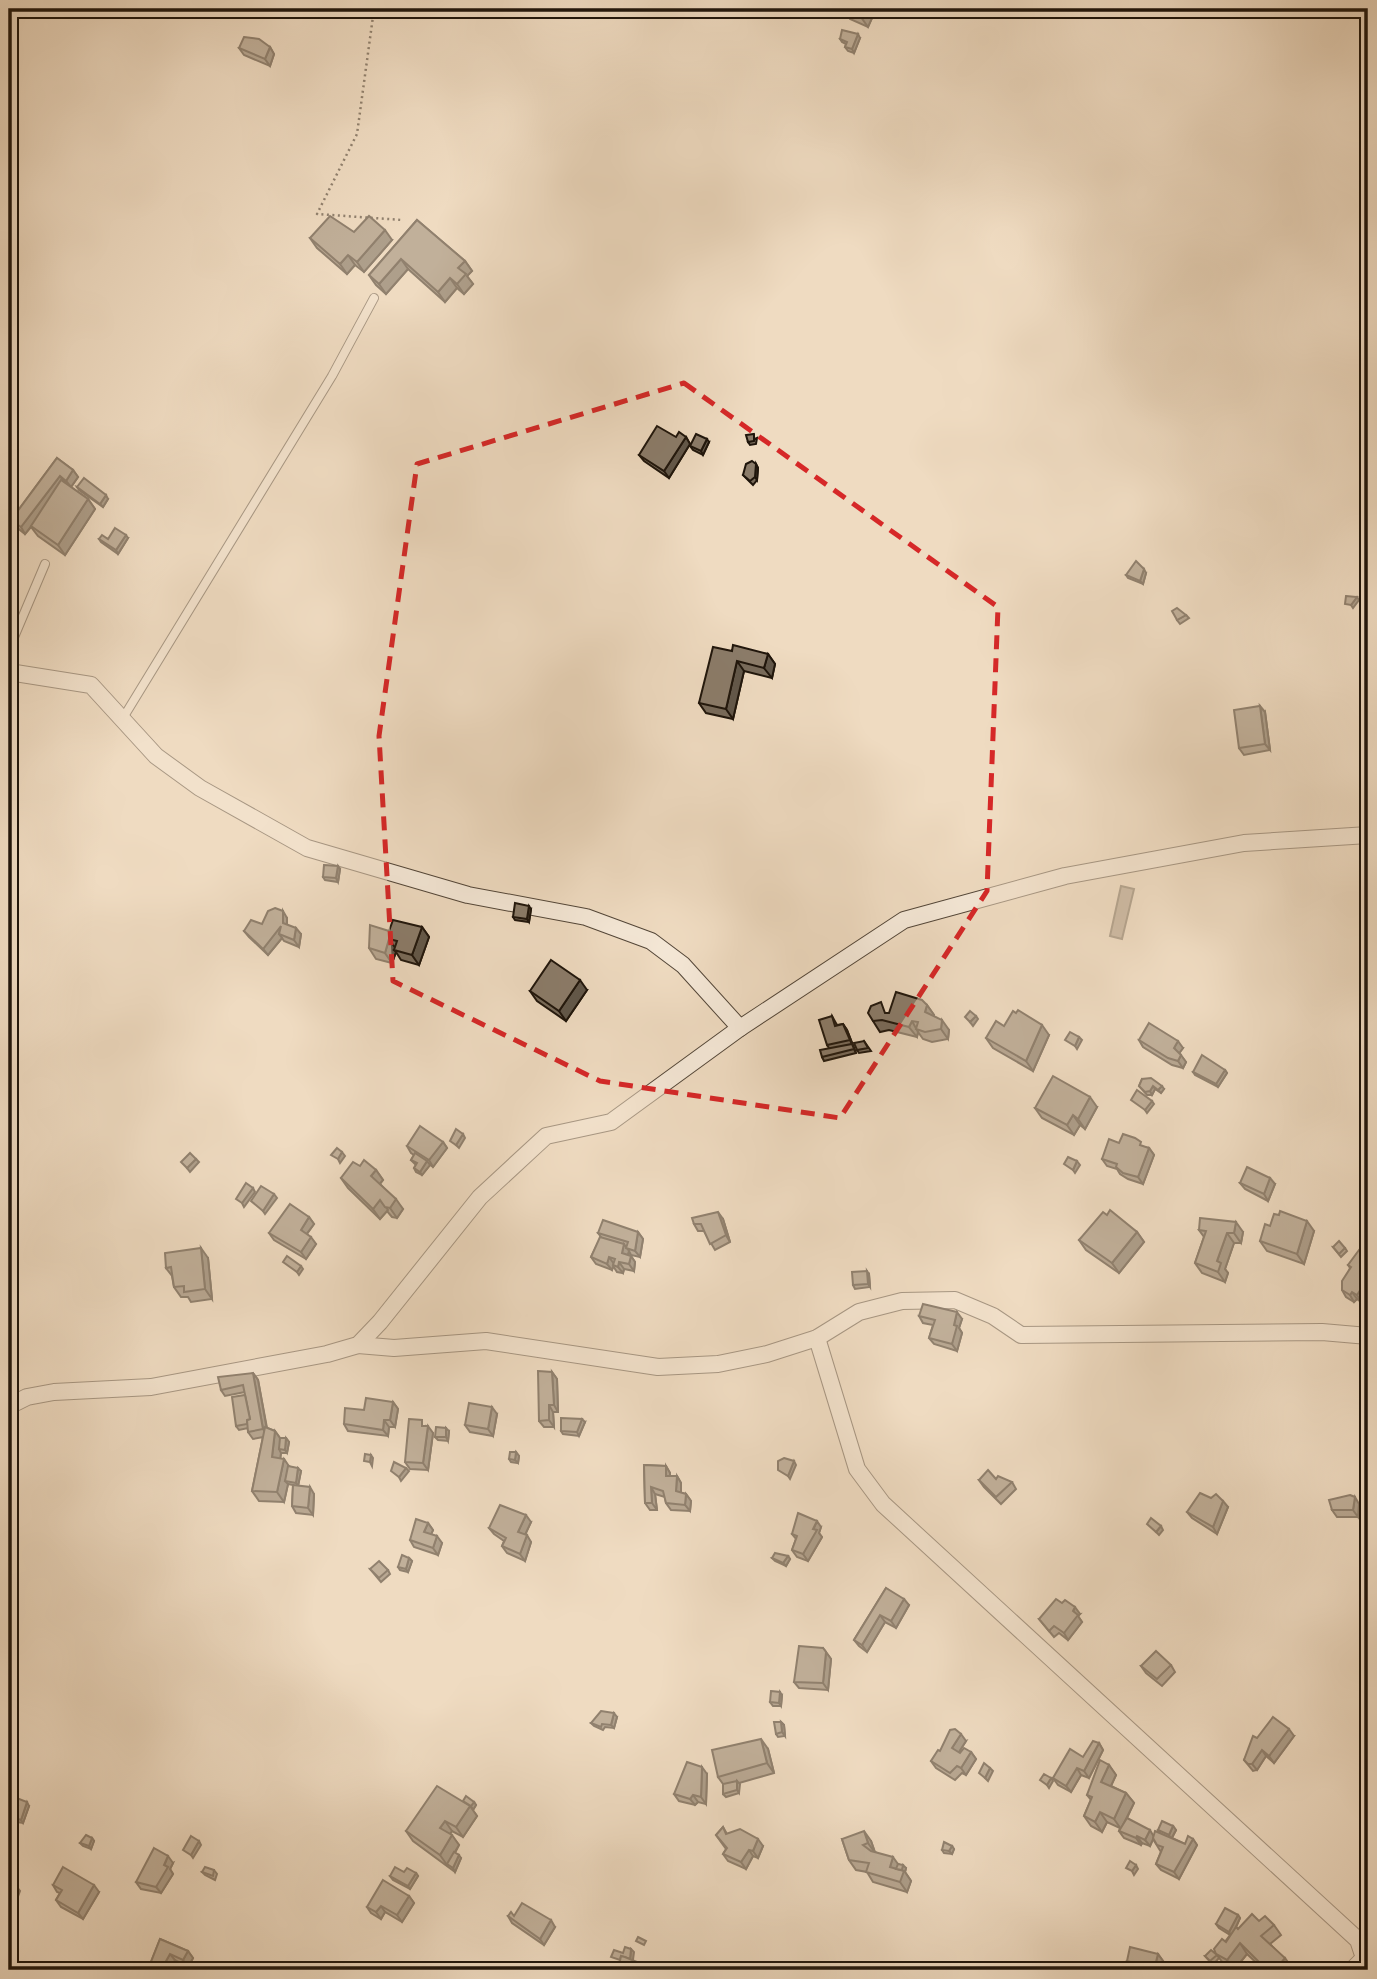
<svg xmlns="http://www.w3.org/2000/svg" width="1377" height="1979" font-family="'Old Standard TT',serif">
  <rect width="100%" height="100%" fill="#efdbc1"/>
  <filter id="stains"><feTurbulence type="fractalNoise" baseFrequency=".00286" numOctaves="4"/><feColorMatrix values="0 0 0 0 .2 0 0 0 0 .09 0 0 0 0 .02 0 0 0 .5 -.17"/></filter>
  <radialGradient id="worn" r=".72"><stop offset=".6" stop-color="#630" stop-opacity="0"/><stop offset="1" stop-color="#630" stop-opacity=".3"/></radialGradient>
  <path fill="#a89883" stroke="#716453" stroke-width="2" d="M1121,886L1134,889L1122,939L1110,936Z"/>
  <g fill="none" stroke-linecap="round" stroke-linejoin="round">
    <g stroke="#534638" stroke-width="10">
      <g id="service">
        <path d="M9,649L45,564"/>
        <path d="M123,718L332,376L374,298"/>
      </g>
    </g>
    <g stroke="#534638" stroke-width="18">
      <g id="minor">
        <path d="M9,672L91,685L156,756L200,788L307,848L468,895L586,917L651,941L683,965L740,1028"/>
        <path d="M817,1338L857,1469L883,1504L1358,1940L1364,1958L1352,1970"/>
        <path d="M358,1345L394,1348L486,1341L658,1367L718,1364L767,1354L817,1338L859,1312L902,1301L955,1300L993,1316L1021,1335L1322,1332L1368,1336"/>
        <path d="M9,1406L27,1397L54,1392L151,1387L327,1354L358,1345L380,1322L480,1197L546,1136L611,1122L740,1028L904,920L1065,876L1244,843L1368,835"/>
      </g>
    </g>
    <path stroke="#1f150b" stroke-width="2.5" stroke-dasharray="2 3.5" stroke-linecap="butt" d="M374,9L357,134L317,214L402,220"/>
    <use href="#service" stroke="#f5e8d7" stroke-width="8"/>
    <use href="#minor" stroke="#f5e8d7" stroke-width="16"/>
  </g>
  <g fill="#786b5b" stroke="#1f150b" stroke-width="2">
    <path d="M843,9H876L868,27L850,19Z"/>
    <path d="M860,38L854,53L848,51L845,47L846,44L842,42L840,39Z"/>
    <path d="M270,47L274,54L270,66L244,55L239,48Z"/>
    <path d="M417,220L465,261L472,271L467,276L473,284L464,294L457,288L445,302L408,269L386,294L376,285L369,275Z"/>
    <path d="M354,232L392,240L364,272L355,265L347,274L317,248L310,238Z"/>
    <path d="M686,437L690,444L669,478L644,461L639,455Z"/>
    <path d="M757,438L756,444L750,445L748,442Z"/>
    <path d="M709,442L703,455L693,450L690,446Z"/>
    <path d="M57,458L73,470L78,477L71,487L88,499L95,509L65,555L38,536L31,527L25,534L15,526L11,520Z"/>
    <path d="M756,464L758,468L757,480L753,485L743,475Z"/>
    <path d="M77,487L108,499L103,507L79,490Z"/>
    <path d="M128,538L118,554L101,542L99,539Z"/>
    <path d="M1146,573L1143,584L1128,578L1126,575Z"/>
    <path d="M1186,615L1189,618L1180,624L1177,620Z"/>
    <path d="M732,651L768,654L775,664L772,678L744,671L733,719L706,713L699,703Z"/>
    <path d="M1368,665V696L1362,687L1365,682L1361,676Z"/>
    <path d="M1265,712L1270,750L1244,755L1239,748Z"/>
    <path d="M340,869L338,882L325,880L323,877Z"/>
    <path d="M531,909L529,922L515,920L513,917Z"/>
    <path d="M287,918V925L301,934L299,947L284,941L282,938L268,955L249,937L244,931L262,924Z"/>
    <path d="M422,927L429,937L419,965L401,960L396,952L392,963L376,959L369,948L389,931Z"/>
    <path d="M587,990L566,1021L537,1001L530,991Z"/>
    <path d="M927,1005L934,1015V1016L949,1030L948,1039L932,1042L923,1039L918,1032L917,1037L889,1030L880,1032L873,1021L889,1013Z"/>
    <path d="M832,1016L837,1025L843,1024L847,1030L856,1053L824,1061L822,1057L829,1048L827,1045Z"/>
    <path d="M1004,1026L1049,1035L1033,1071L993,1048L986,1038Z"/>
    <path d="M1139,1040L1183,1048L1179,1053L1186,1062L1183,1068L1172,1065L1143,1047Z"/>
    <path d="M864,1041L871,1051L859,1053L857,1050Z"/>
    <path d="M1225,1070L1227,1073L1218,1087L1195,1075L1193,1072Z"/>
    <path d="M1142,1079L1164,1089L1161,1093L1155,1089L1152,1095H1147L1139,1086Z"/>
    <path d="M1097,1107L1085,1129L1080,1125L1074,1135L1042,1118L1035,1108Z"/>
    <path d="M443,1142L447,1148L433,1167L430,1165L422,1175L416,1172L414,1168L416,1165L411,1160L414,1155L411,1153L407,1146Z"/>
    <path d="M1119,1143L1149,1148L1154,1155L1143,1184L1128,1179L1120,1174L1117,1169L1107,1166L1102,1159Z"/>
    <path d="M360,1166L376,1170L383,1180L380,1184L403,1209L397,1218L392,1217L387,1211L380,1219L348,1188L341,1178Z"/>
    <path d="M1240,1183L1275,1184L1268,1201L1245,1189Z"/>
    <path d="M1107,1215L1137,1232L1144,1242L1119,1273L1086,1250L1079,1240Z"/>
    <path d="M309,1217L314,1224L307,1234L316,1244L306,1259L274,1240L269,1233Z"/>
    <path d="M723,1219L730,1242L715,1250L704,1231H698L694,1224Z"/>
    <path d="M1270,1226L1314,1231L1304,1264L1267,1251L1260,1241Z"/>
    <path d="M1199,1230L1243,1232L1241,1243H1234L1225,1269L1228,1273L1225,1282L1202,1273L1195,1263L1204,1237Z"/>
    <path d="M638,1232L643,1239L640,1257L631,1255L629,1251L628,1255L631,1256L635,1262L634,1271L624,1269L623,1273L617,1272L613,1266L612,1270L596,1264L591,1257L601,1237L598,1233Z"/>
    <path d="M1333,1247L1345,1248L1347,1251L1341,1257Z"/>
    <path d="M1368,1256V1292L1361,1302L1357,1299L1354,1302L1346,1297L1342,1290L1350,1268L1348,1265Z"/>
    <path d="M208,1258L212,1299L191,1302L188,1297H181L174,1287L172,1276L166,1268Z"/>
    <path d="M869,1274L870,1287L855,1289L853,1285Z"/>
    <path d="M919,1316L962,1319L959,1328L962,1333L957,1351L934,1344L929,1338L933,1325L923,1323Z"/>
    <path d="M552,1372L557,1379L558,1412H553L554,1427H544L539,1421Z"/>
    <path d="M253,1373L258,1380L267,1428L275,1431L280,1438H286L289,1442L287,1453H281L280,1459H284L288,1466L301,1471L298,1486L314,1494L313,1515L296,1513L292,1506L293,1485L288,1484L284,1502L259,1501L252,1491L263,1437L253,1439L248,1432V1428L239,1430L236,1426L245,1395V1392L225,1396L221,1390Z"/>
    <path d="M393,1402L398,1409L395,1427H389L388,1436L348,1431L344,1424L364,1410Z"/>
    <path d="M497,1414L493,1436L470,1432L465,1425Z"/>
    <path d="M585,1422L579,1436L563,1434L561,1431Z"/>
    <path d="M426,1426L433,1433L428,1470L410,1469L405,1462Z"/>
    <path d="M449,1431L448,1441L438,1440L435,1437Z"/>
    <path d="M516,1452L519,1456L518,1463L511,1462L509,1459Z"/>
    <path d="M644,1465L666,1466L670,1473V1476H677L681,1483V1493L686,1494L691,1501L690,1511L671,1510L666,1503L665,1497L655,1494L657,1510H650L645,1503Z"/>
    <path d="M979,1480L1012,1482L1016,1489L1001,1504L984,1487Z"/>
    <path d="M1211,1498L1228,1507L1217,1534L1192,1518L1187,1512Z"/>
    <path d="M1359,1504L1358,1517H1337L1332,1510Z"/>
    <path d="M531,1522L525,1535L531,1542L525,1561L507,1553L502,1546L504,1541L494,1534L489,1528Z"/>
    <path d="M428,1523L433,1530L431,1534L442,1543L438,1555L414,1547L410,1540Z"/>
    <path d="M821,1527L819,1533L822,1537L808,1561L797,1557L792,1550L796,1539L792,1534Z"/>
    <path d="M788,1556L790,1559L786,1566L775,1561L772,1558Z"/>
    <path d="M409,1558L412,1561L408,1572L400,1570L398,1567Z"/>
    <path d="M370,1569L388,1570L390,1574L381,1582Z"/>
    <path d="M886,1588L909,1605L896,1628L885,1622L867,1652L859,1646L854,1640Z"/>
    <path d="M1080,1614L1078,1616L1082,1622L1068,1640L1059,1633L1054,1637L1039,1619Z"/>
    <path d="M823,1648L831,1659L828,1690L799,1688L794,1682Z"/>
    <path d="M1171,1665L1175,1672L1162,1686L1146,1673L1141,1666Z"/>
    <path d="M782,1695L781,1706H773L770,1702Z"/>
    <path d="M617,1717L614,1728L605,1727L603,1730L594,1726L591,1723Z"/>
    <path d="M781,1722L784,1725L785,1736L778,1737L776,1734Z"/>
    <path d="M1294,1736L1274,1763L1266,1756L1257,1770L1253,1771L1244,1760L1257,1738Z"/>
    <path d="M966,1741L959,1752H971L976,1759L966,1775L962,1773L955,1780L936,1768L931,1761L940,1751Z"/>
    <path d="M1099,1743L1103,1750L1089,1778L1081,1775L1071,1792L1058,1785L1053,1778L1083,1757Z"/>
    <path d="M768,1749L774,1773L739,1783V1793L726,1797L723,1794V1784L718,1777Z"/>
    <path d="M1109,1765L1116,1775L1111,1786L1126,1793L1134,1803L1127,1818L1154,1836L1160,1833L1158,1830L1173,1826L1176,1830L1172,1838L1185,1844L1193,1839L1197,1845L1179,1879L1161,1870L1156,1864L1161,1852L1153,1839L1150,1846L1142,1843L1141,1845L1124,1838L1119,1831L1120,1828L1107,1822L1102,1832L1091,1826L1084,1816L1091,1800L1087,1795Z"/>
    <path d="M707,1774L706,1804L698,1802L695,1805L679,1801L674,1794Z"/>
    <path d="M464,1802H474L476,1805L473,1810L472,1809L477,1816L463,1837L452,1831L450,1834L459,1845L455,1853L461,1858L455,1872L413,1841L406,1831Z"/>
    <path d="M13,1804L29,1806L23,1823L17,1822L15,1818L17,1808Z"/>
    <path d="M723,1827L727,1834L763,1846L758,1858L753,1856L746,1869L728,1861L723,1854L726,1849L716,1835Z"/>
    <path d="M92,1838L94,1841L91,1849L83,1846L80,1843Z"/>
    <path d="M842,1839L871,1841L875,1852L906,1868L905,1872L911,1881L907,1892L873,1882L867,1872L856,1870L849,1860Z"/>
    <path d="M952,1846L954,1849L952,1854L944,1853L942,1850Z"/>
    <path d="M173,1863L170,1869L173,1874L161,1893L141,1889L136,1882Z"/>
    <path d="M214,1870L217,1874L215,1880L205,1875L202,1872Z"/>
    <path d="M416,1873L418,1876L410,1889L393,1880L390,1876Z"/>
    <path d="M53,1885L99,1892L83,1919L61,1907L56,1900L60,1893L57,1892Z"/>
    <path d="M409,1896L414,1903L402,1922L385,1912L381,1919L371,1913L367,1907Z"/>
    <path d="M1238,1915L1240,1918L1236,1927L1238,1929L1259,1921L1274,1925L1281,1935L1270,1944L1292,1968L1290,1970H1264L1247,1954L1234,1970L1224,1964L1216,1954L1230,1935L1219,1928L1216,1924Z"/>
    <path d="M508,1916H514L555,1927L544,1945L512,1923Z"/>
    <path d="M160,1939L188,1951L193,1958L188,1967L175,1960L169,1970H151L149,1967Z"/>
    <path d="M1158,1954L1163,1961L1136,1969L1131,1968L1127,1961Z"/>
    <path d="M1217,1955L1219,1958L1213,1965L1205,1956Z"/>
  </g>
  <g fill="#61574a" stroke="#1f150b" stroke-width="2">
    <path d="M864,9H876L868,27L861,17Z"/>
    <path d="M858,34L860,38L854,53L852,49Z"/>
    <path d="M270,47L274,54L270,66L265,59Z"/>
    <path d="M385,230L392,240L364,272L357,262Z"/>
    <path d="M348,255L355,265L347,274L340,264Z"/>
    <path d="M401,259L408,269L386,294L379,284Z"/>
    <path d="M465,261L472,271L467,276L473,284L464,294L457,284L458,268Z"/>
    <path d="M450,278L457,288L445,302L438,292Z"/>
    <path d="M686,437L690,444L669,478L664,471Z"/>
    <path d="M707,439L709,442L703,455L701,451Z"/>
    <path d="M756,464L758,468L757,480L755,477Z"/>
    <path d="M73,470L78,477L71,487L66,481Z"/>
    <path d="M60,476L65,483L25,534L21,527Z"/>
    <path d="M106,495L108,499L103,507L100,504Z"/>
    <path d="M88,499L95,509L65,555L58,545Z"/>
    <path d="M126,535L128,538L118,554L116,550Z"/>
    <path d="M1144,569L1146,573L1143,584L1140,581Z"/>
    <path d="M1357,597L1359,600L1353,608L1351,605Z"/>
    <path d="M768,654L775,664L772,678L764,668Z"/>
    <path d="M737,661L744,671L733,719L726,709Z"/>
    <path d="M1260,706L1265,712L1270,750L1265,744Z"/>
    <path d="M338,866L340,869L338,882L336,878Z"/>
    <path d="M529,906L531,909L529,922L527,919Z"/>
    <path d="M283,911L287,918V930L283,923Z"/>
    <path d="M281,926L279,934L282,938L268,955L263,949Z"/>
    <path d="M422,927L429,937L419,965L412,955Z"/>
    <path d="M296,928L301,934L299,947L294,940Z"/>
    <path d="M389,939L396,949L394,950L396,952L392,963L385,953Z"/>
    <path d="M580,980L587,990L566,1021L559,1011Z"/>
    <path d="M927,1005L934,1015L932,1022L925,1012Z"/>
    <path d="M976,1016L978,1019L973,1026L970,1022Z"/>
    <path d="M942,1020L949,1030L948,1039L941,1029Z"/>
    <path d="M912,1021L918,1032L917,1037L909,1027Z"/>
    <path d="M843,1024L847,1030L856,1053L854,1049Z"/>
    <path d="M1042,1025L1049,1035L1033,1071L1026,1061Z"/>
    <path d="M1079,1037L1082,1040L1077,1049L1075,1046Z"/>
    <path d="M1178,1041L1183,1048L1178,1055L1174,1048Z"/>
    <path d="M1181,1055L1186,1062L1183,1068L1178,1061Z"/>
    <path d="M1225,1070L1227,1073L1218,1087L1216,1084Z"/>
    <path d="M1153,1086L1155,1089L1152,1095L1150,1091Z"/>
    <path d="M1162,1086L1164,1089L1161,1093L1158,1090Z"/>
    <path d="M1090,1097L1097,1107L1085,1129L1078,1119Z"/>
    <path d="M1152,1101L1154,1104L1147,1113L1145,1110Z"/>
    <path d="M1073,1115L1080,1125L1074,1135L1067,1125Z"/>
    <path d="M463,1134L465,1138L459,1148L456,1145Z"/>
    <path d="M443,1142L447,1148L433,1167L429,1160Z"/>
    <path d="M1149,1148L1154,1155L1143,1184L1138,1177Z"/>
    <path d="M342,1152L345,1156L340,1163L338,1159Z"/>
    <path d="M196,1159L199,1162L190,1172L187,1168Z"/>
    <path d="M427,1161L430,1165L422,1175L420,1172Z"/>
    <path d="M1077,1161L1080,1165L1075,1173L1073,1170Z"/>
    <path d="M376,1170L383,1180L378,1186L371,1176Z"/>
    <path d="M1270,1178L1275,1184L1268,1201L1264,1194Z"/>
    <path d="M253,1188L255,1192L244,1207L242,1203Z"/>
    <path d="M274,1194L277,1198L265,1214L263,1211Z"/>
    <path d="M396,1199L403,1209L397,1218L390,1208Z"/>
    <path d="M380,1200L388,1210L380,1219L373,1209Z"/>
    <path d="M718,1212L723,1219L730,1242L726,1235Z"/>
    <path d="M309,1217L314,1224L305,1236L301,1230Z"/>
    <path d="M1307,1221L1314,1231L1304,1264L1297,1254Z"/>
    <path d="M1236,1222L1243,1232L1241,1243L1234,1233Z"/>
    <path d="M638,1232L643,1239L640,1257L635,1251Z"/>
    <path d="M1137,1232L1144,1242L1119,1273L1112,1263Z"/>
    <path d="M1227,1233L1234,1243L1225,1269L1228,1273L1225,1282L1218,1272L1217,1261Z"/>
    <path d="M311,1237L316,1244L306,1259L301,1252Z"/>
    <path d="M624,1244L629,1251L626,1260L622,1253Z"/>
    <path d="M201,1248L208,1258L212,1299L205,1289Z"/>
    <path d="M631,1256L635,1262L634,1271L629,1264Z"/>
    <path d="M609,1257L614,1264L612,1270L607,1264Z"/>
    <path d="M619,1262L624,1269L623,1273L618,1267Z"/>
    <path d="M301,1266L303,1269L299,1275L297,1272Z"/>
    <path d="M867,1271L869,1274L870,1287L868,1284Z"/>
    <path d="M1368,1278V1292L1361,1302L1357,1295Z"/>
    <path d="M1352,1292L1357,1299L1354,1302L1350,1295Z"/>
    <path d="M957,1312L962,1319L959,1328L962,1333L957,1351L952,1344L954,1325Z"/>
    <path d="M552,1372L557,1379L558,1412L554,1405Z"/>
    <path d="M253,1373L258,1380L268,1436L263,1429Z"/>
    <path d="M393,1402L398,1409L395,1427L390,1420Z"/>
    <path d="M549,1405L553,1412L554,1427L549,1420Z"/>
    <path d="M492,1407L497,1414L493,1436L488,1429Z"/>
    <path d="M582,1419L585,1422L579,1436L577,1432Z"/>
    <path d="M384,1420L389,1427L388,1436L383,1430Z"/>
    <path d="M428,1426L433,1433L428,1470L423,1463Z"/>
    <path d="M446,1428L449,1431L448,1441L446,1437Z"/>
    <path d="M275,1431L282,1441L279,1449L281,1453L279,1467L272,1457Z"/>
    <path d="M286,1438L289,1442L287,1453L285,1450Z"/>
    <path d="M516,1452L519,1456L518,1463L515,1460Z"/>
    <path d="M371,1455L373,1458L372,1466L370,1462Z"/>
    <path d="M284,1459L291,1469L285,1481L288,1484L284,1502L277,1492Z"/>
    <path d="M794,1461L796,1465L790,1479L788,1476Z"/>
    <path d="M666,1466L670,1473V1482L666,1476Z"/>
    <path d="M298,1468L301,1471L298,1486L296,1483Z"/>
    <path d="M406,1468L409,1471L401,1481L399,1477Z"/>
    <path d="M677,1476L681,1483V1498L676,1491Z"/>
    <path d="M310,1487L314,1494L313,1515L308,1508Z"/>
    <path d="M651,1487L655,1494L657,1510L652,1503Z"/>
    <path d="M686,1494L691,1501L690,1511L685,1505Z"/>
    <path d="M1355,1497L1359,1504L1358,1517L1353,1510Z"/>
    <path d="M1223,1501L1228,1507L1217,1534L1213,1527Z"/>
    <path d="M526,1515L531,1522L523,1539L518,1532Z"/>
    <path d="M817,1521L821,1527L819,1533L822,1537L808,1561L803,1554Z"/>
    <path d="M428,1523L433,1530L429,1539L424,1532Z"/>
    <path d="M1161,1526L1163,1530L1159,1535L1156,1532Z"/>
    <path d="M527,1535L531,1542L525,1561L520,1554Z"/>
    <path d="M437,1536L442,1543L438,1555L433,1548Z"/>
    <path d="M788,1556L790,1559L786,1566L783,1563Z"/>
    <path d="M409,1558L412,1561L408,1572L406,1569Z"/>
    <path d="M904,1599L909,1605L896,1628L891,1621Z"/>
    <path d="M1075,1607L1080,1614L1078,1616L1082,1622L1068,1640L1064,1633Z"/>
    <path d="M880,1615L885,1622L867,1652L862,1645Z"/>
    <path d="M826,1652L831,1659L828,1690L823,1683Z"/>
    <path d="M780,1692L782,1695L781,1706L779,1703Z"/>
    <path d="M614,1713L617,1717L614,1728L611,1725Z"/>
    <path d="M781,1722L784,1725L785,1736L782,1732Z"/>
    <path d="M1289,1729L1294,1736L1274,1763L1269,1756Z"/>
    <path d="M961,1734L966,1741L957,1755L952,1748Z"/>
    <path d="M761,1739L768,1749L774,1773L767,1763Z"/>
    <path d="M1099,1743L1103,1750L1089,1778L1084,1771Z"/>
    <path d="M1262,1750L1266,1756L1257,1770L1252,1764Z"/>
    <path d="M971,1752L976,1759L966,1775L961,1768Z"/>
    <path d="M1109,1765L1116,1775L1108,1792L1101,1782Z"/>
    <path d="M702,1767L707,1774L706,1804L701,1797Z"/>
    <path d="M990,1768L993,1771L988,1781L985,1778Z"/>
    <path d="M1077,1768L1081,1775L1071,1792L1066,1786Z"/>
    <path d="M1051,1778L1053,1781L1049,1788L1047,1785Z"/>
    <path d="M737,1781L740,1784L739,1793L737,1790Z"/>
    <path d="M1126,1793L1134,1803L1121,1829L1114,1819Z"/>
    <path d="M693,1795L698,1802L695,1805L690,1799Z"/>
    <path d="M27,1802L29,1806L23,1823L21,1820Z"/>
    <path d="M474,1802L476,1805L473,1810L471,1806Z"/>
    <path d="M470,1806L477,1816L463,1837L456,1827Z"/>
    <path d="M1100,1812L1107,1822L1102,1832L1095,1822Z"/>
    <path d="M445,1821L452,1831L447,1838L440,1828Z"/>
    <path d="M1173,1826L1176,1830L1171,1839L1169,1835Z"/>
    <path d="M1150,1830L1154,1837L1150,1846L1145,1840Z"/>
    <path d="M864,1831L871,1841L875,1853L868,1843Z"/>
    <path d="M452,1835L459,1845L447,1865L440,1855Z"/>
    <path d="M1137,1836L1142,1843L1141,1845L1136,1838Z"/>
    <path d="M92,1838L94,1841L91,1849L89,1846Z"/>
    <path d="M758,1839L763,1846L758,1858L753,1851Z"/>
    <path d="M1193,1839L1197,1845L1179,1879L1174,1872Z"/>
    <path d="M199,1841L201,1845L193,1858L191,1855Z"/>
    <path d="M952,1846L954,1849L952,1854L949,1851Z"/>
    <path d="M749,1850L753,1856L746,1869L741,1862Z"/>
    <path d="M459,1855L461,1858L455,1872L453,1868Z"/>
    <path d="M168,1856L173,1863L170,1869L173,1874L161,1893L156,1887Z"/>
    <path d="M893,1857L900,1867L895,1874L890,1867Z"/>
    <path d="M903,1865L906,1868L905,1872L911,1881L907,1892L900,1882V1875Z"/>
    <path d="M1136,1865L1138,1869L1134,1875L1132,1871Z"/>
    <path d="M416,1873L418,1876L410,1889L408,1886Z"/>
    <path d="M94,1885L99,1892L83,1919L78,1913Z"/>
    <path d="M17,1887L20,1891L16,1902L13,1899Z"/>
    <path d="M409,1896L414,1903L402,1922L397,1915Z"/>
    <path d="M10,1903L15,1910L9,1922V1906Z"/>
    <path d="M381,1906L385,1912L381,1919L376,1912Z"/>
    <path d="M1238,1915L1240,1918L1232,1936L1229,1932Z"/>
    <path d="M551,1920L555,1927L544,1945L540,1939Z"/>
    <path d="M1240,1943L1247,1954L1234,1970L1227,1960Z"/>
    <path d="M631,1949L634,1952L632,1967L630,1964Z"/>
    <path d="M188,1951L193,1958L188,1967L183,1960Z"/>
    <path d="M170,1954L175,1960L169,1970H161Z"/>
    <path d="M1158,1954L1163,1961L1161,1970H1154Z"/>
    <path d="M1285,1958L1292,1968L1290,1970H1276V1969Z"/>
  </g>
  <g fill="#8b7c6a" stroke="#1f150b" stroke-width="2">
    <path d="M843,9H864L861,17Z"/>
    <path d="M842,30L858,34L852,49L845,47L847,42L840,39Z"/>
    <path d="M244,37L259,39L270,47L265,59L239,48Z"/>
    <path d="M330,216L354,232L369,216L385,230L357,262L348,255L340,264L310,238Z"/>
    <path d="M417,220L465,261L458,268L466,274L457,284L450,278L438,292L401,259L379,284L369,275Z"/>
    <path d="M657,426L676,437L679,432L686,437L664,471L639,455Z"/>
    <path d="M696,434L707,439L701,451L690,446Z"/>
    <path d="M754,434V441L748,442L746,435Z"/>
    <path d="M57,458L73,470L66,481L60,476L21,527L11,520Z"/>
    <path d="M752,461L756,464L755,477L750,481L743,475L746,464Z"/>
    <path d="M84,478L106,495L100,504L77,487Z"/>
    <path d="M61,480L88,499L58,545L31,526Z"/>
    <path d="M115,528L126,535L116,550L99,539L102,535L108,539Z"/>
    <path d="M1136,561L1144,569L1140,581L1126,575Z"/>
    <path d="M1346,596L1357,597L1351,605L1345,604Z"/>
    <path d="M1177,608L1186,615L1177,620L1172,611Z"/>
    <path d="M733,645L768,654L764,668L737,661L726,709L699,703L713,647L732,651Z"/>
    <path d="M1366,664L1368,665V691L1362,687L1367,679L1361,676Z"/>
    <path d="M1260,706L1265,744L1239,748L1234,710Z"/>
    <path d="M324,865L338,866L336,878L323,877Z"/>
    <path d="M515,903L529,906L527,919L513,917Z"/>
    <path d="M275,908L283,911V923L296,928L294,940L279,934L281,926L263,949L244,931L251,920L262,924L268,911Z"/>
    <path d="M393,920L422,927L412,955L394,950L397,941L389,939L385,953L369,948L370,925L389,931Z"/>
    <path d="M551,960L580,980L559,1011L530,991Z"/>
    <path d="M896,992L922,1000L927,1005L925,1012L942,1020L941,1029L925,1032L916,1029L918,1022L912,1021L909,1027L882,1020L873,1021L868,1013L871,1006L881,1002L885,1013H889Z"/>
    <path d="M1018,1010L1042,1025L1026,1061L986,1038L996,1021L1004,1026L1013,1011L1016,1013Z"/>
    <path d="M970,1011L976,1016L970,1022L965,1017Z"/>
    <path d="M832,1016L835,1026L843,1024L850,1040L827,1045L819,1020Z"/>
    <path d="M1149,1023L1178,1041L1174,1048L1181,1055L1178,1061L1168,1058L1139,1040Z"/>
    <path d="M1070,1032L1079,1037L1075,1046L1065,1040Z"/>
    <path d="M864,1041L868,1048L857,1050L854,1043Z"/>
    <path d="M852,1044L854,1049L822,1057L820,1050Z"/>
    <path d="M1202,1055L1225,1070L1216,1084L1193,1072Z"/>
    <path d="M1053,1076L1090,1097L1078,1119L1073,1115L1067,1125L1035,1108Z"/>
    <path d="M1151,1078L1162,1086L1158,1090L1153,1086L1150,1091L1145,1092L1139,1086L1142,1079Z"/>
    <path d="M1137,1090L1152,1101L1145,1110L1131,1100Z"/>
    <path d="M420,1126L443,1142L429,1160L407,1146Z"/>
    <path d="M456,1129L463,1134L456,1145L450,1141Z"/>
    <path d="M1123,1134L1135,1138L1141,1142L1140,1145L1149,1148L1138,1177L1123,1173L1116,1167L1117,1164L1102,1159L1109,1139L1119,1143Z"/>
    <path d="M337,1148L342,1152L338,1159L331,1155Z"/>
    <path d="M190,1153L196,1159L187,1168L181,1162Z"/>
    <path d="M415,1153L427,1161L420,1172L414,1168L417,1163L411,1160Z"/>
    <path d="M1068,1157L1077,1161L1073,1170L1064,1164Z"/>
    <path d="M364,1160L376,1170L371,1176L396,1199L390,1208L385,1207L380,1200L373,1209L341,1178L353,1162L360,1166Z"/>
    <path d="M1247,1167L1270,1178L1264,1194L1240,1183Z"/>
    <path d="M246,1183L253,1188L242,1203L236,1199Z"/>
    <path d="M261,1186L274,1194L263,1211L251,1201Z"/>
    <path d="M290,1204L309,1217L301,1230L311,1237L301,1252L269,1233Z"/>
    <path d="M1110,1210L1137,1232L1112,1263L1079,1240L1103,1212L1107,1215Z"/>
    <path d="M1280,1211L1307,1221L1297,1254L1260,1241L1265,1224L1270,1226L1274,1214L1279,1215Z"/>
    <path d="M718,1212L726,1235L710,1244L701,1224H694L692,1218Z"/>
    <path d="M1200,1218L1236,1222L1234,1233H1227L1217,1261L1221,1263L1218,1272L1195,1263L1206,1231L1199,1230Z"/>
    <path d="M603,1220L638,1232L635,1251L626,1248L628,1242L598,1233Z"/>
    <path d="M600,1237L624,1244L622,1253L631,1256L629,1264L619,1262L618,1267L613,1265L615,1259L609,1257L607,1264L591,1257Z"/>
    <path d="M1339,1241L1345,1248L1339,1254L1333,1247Z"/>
    <path d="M201,1248L205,1289L184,1292V1286L174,1287L171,1267L166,1268L165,1253Z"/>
    <path d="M1359,1250L1368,1256V1278L1357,1295L1352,1292L1350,1295L1342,1290V1281L1351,1267L1348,1265Z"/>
    <path d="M287,1256L301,1266L297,1272L283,1262Z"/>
    <path d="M867,1271L868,1284L853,1285L852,1272Z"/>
    <path d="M923,1304L957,1312L954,1325L957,1326L952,1344L929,1338L935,1320L919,1316Z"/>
    <path d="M538,1371L552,1372L554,1405H549V1420L539,1421Z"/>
    <path d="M253,1373L263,1429L248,1432L247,1420L250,1419L243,1385L221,1390L218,1377Z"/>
    <path d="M245,1395L250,1419L247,1420V1424L236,1426L232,1397Z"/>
    <path d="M366,1398L393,1402L390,1420H384L383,1430L344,1424L345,1408L364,1410Z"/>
    <path d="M469,1403L492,1407L488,1429L465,1425Z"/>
    <path d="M561,1418L582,1419L577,1432L561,1431Z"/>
    <path d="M409,1419L422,1420V1426H428L423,1463L405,1462Z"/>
    <path d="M265,1427L275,1431L272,1457L284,1459L277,1492L252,1491Z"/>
    <path d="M436,1427L446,1428V1437H435Z"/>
    <path d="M280,1438H286L285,1450L279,1449Z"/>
    <path d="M510,1452H516L515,1460L509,1459Z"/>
    <path d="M365,1454L371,1455L370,1462L364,1461Z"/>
    <path d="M784,1458L794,1461L788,1476L778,1470V1461Z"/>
    <path d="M394,1462L406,1468L399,1477L391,1471Z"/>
    <path d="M644,1465L666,1466V1476H677L676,1491L686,1494L685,1505L666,1503L663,1491L651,1487L652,1503H645Z"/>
    <path d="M288,1466L298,1468L296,1483L285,1481Z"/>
    <path d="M988,1470L996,1479L998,1476L1012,1482L996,1497L979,1480Z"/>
    <path d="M293,1485L310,1487L308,1508L292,1506Z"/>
    <path d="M1200,1493L1211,1498L1216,1494L1223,1501L1213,1527L1187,1512Z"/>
    <path d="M1350,1495L1355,1497L1353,1510H1332L1329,1500Z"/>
    <path d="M500,1505L526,1515L518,1532L527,1535L520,1554L502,1546L506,1538L489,1528Z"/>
    <path d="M798,1513L817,1521L813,1529L817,1530L803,1554L792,1550L797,1536L792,1534Z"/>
    <path d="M1151,1518L1161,1526L1156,1532L1147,1524Z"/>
    <path d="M416,1519L428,1523L424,1532L437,1536L433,1548L410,1540Z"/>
    <path d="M775,1553L788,1556L783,1563L772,1558Z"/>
    <path d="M402,1555L409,1558L406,1569L398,1567Z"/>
    <path d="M379,1561L388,1570L379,1578L370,1569Z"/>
    <path d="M886,1588L904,1599L891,1621L880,1615L862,1645L854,1640Z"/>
    <path d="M1056,1599L1062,1603L1065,1600L1075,1607L1073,1611L1078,1615L1064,1633L1054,1626L1049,1631L1039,1619Z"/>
    <path d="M799,1646L823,1648L826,1652L823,1683L794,1682Z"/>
    <path d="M1156,1651L1171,1665L1157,1679L1141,1666Z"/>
    <path d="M771,1691L780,1692L779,1703L770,1702Z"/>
    <path d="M601,1711L614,1713L611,1725L602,1724L601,1727L591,1723Z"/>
    <path d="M1273,1717L1289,1729L1269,1756L1262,1750L1252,1764H1248L1244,1760L1253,1736L1257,1738Z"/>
    <path d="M774,1722H781L782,1732L776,1734Z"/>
    <path d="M955,1729L961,1734L952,1748L960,1753L964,1748L971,1752L961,1768L957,1766L950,1773L931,1761L938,1750L940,1751L950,1730Z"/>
    <path d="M761,1739L767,1763L718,1777L712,1750Z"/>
    <path d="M1093,1741L1099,1743L1084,1771L1077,1768L1066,1786L1053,1778L1070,1749L1083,1757Z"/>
    <path d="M1100,1760L1109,1765L1101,1782L1126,1793L1114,1819L1100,1812L1095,1822L1084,1816L1092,1797L1087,1795Z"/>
    <path d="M687,1762L702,1767L701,1797L693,1795L690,1799L674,1794Z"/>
    <path d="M984,1763L990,1768L985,1778L979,1773Z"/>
    <path d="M1044,1774L1051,1778L1047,1785L1040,1780Z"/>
    <path d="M737,1781V1790L723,1794V1784Z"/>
    <path d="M437,1786L470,1806L456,1827L445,1821L440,1828L452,1835L440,1855L406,1831Z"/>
    <path d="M1368,1786V1795L1366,1797L1361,1790Z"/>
    <path d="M466,1796L474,1802L471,1806L463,1801Z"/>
    <path d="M14,1797L27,1802L21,1820L15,1818L18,1806L13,1804Z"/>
    <path d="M1127,1818L1150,1830L1145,1840L1137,1836L1136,1838L1119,1831Z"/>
    <path d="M1162,1821L1173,1826L1169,1835L1158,1830Z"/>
    <path d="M723,1827L726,1834L740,1829L758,1839L753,1851L749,1850L741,1862L723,1854L727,1848L716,1835Z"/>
    <path d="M864,1831L868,1843L863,1845L871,1851L893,1857L890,1867L904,1871L900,1882L866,1872L869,1863L849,1860L842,1839Z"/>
    <path d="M1155,1831L1185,1844L1188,1836L1193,1839L1174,1872L1156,1864L1163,1847L1157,1845L1153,1838Z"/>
    <path d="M86,1835L92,1838L89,1846L80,1843Z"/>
    <path d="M191,1836L199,1841L191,1855L183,1850Z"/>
    <path d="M944,1842L952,1846L949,1851L942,1850Z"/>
    <path d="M154,1848L168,1856L164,1865L168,1867L156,1887L136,1882Z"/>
    <path d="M454,1852L459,1855L453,1868L447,1864Z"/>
    <path d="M1130,1861L1136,1865L1132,1871L1126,1868Z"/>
    <path d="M898,1864L903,1865L902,1870L896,1869Z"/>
    <path d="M63,1867L94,1885L78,1913L56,1900L62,1890L53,1885Z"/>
    <path d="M205,1867L214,1870L213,1876L202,1872Z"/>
    <path d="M395,1867L404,1872L407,1868L416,1873L408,1886L390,1876Z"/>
    <path d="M383,1880L409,1896L397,1915L381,1906L376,1912L367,1907Z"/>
    <path d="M9,1885L17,1887L13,1899L9,1897Z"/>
    <path d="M522,1903L551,1920L540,1939L508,1916L511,1912L514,1916Z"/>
    <path d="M1225,1908L1238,1915L1229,1932L1216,1924Z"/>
    <path d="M1252,1914L1259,1921L1265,1916L1274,1925L1261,1936L1285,1958L1276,1969L1271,1966L1267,1970L1240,1943L1227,1960L1216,1954L1214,1949L1222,1939L1226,1942L1236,1927L1238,1929Z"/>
    <path d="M638,1937L646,1941L644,1945L636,1941Z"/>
    <path d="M160,1939L188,1951L183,1960L170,1954L161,1970H156L149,1967Z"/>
    <path d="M625,1947L631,1949L630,1959L621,1956L620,1960L611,1957L614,1950L623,1953Z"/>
    <path d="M1130,1947L1158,1954L1154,1970H1135L1137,1964L1127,1961Z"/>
    <path d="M1211,1950L1217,1955L1210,1961L1205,1956Z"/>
    <path d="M621,1956L625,1957L656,1970H618Z"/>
  </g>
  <path d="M0 0H1377V1979H0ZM684,383L998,607L987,891L840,1118L600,1081L393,981L379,736L417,464Z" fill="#efdbc1" fill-opacity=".55" fill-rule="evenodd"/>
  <path fill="none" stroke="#d62828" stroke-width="5" stroke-dasharray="14 9" stroke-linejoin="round" d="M684,383L998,607L987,891L840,1118L600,1081L393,981L379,736L417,464Z"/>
  <rect width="1377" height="1979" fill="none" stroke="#efdbc1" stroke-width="35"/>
  <rect x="10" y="10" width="1356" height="1958" fill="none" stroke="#1f150b" stroke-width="3.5"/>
  <rect x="18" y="18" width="1342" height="1944" fill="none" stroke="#1f150b" stroke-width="2"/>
  <rect width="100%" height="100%" filter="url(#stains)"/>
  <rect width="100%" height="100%" fill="url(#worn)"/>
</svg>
